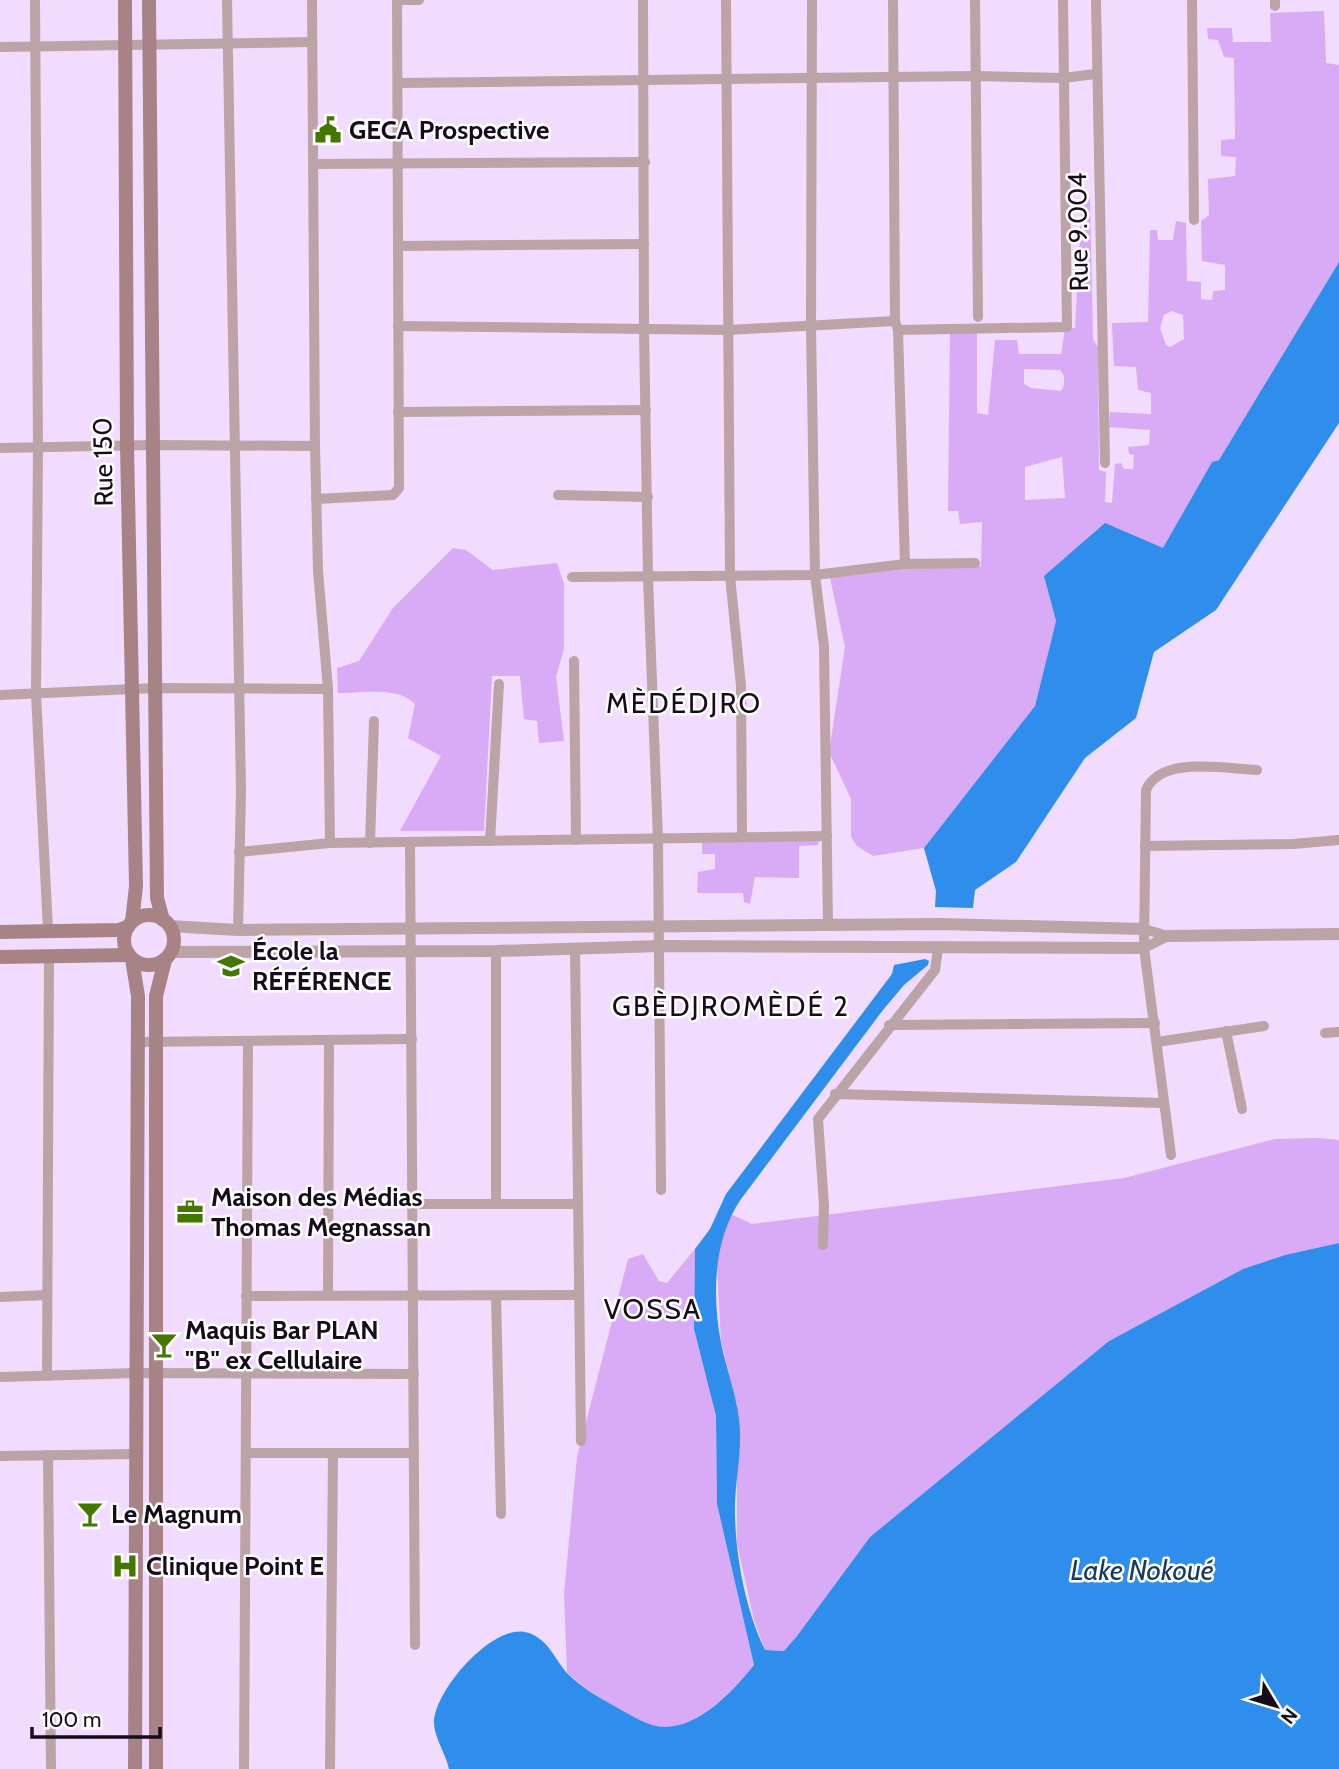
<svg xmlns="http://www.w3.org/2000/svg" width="1339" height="1769" font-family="Cabin,sans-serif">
  <rect width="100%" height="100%" fill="#f1dbff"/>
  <g fill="#d9aaf5" fill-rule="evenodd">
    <path d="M1324,11L1326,63L1339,65V262L1219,460L1212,462L1163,549L1044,575L1056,621L1035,706L924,848L873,856L857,846L851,837V799L829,752L845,647L830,578L906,569L981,566L982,522L960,524L958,511H948L950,328L977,326V413L988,415L995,340H1017L1019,354H1061L1065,329L1075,328L1082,198H1090L1093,339L1098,347L1099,470L1106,472L1105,502L1112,503L1115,464L1121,463L1124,469H1133L1134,455L1129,454L1128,447L1149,445L1150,430L1109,427L1110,412L1151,414V393L1138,390L1136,367L1114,366L1112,323L1148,322L1150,230H1157L1158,240H1173L1176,221L1186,223L1187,281L1201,282V299L1212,300L1213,291L1225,290V265L1202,261L1201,221L1209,215L1208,179L1235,176L1236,157L1221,156V140L1235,139L1234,58L1224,57L1218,40L1208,39L1207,28H1232L1233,42H1271L1270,13ZM1171,311L1183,315L1184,339L1170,347L1166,345L1160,328L1164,315ZM1024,369L1060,370C1066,375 1065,386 1061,391L1031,388L1024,384ZM1062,457L1065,498L1025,500V467Z"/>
    <path d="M453,548L466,550L493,570L557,563L564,584V649L556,677L564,741L539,743L537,721L524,719L520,676H492L484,831H400L441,756L408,738L415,704C399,686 361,693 338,693L337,668L359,661L393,608Z"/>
    <path d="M819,840L818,845L799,846V878L755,877L750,904L744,902L743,893H697L698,872L715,869V854H702V841Z"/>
    <path d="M1318,1138L1339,1140V1243L1285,1255L1243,1269L1109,1341L870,1537L797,1636L784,1651L765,1650L754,1620L737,1543V1406L721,1341L717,1266L719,1245L731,1214L752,1224L1124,1178L1275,1139Z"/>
    <path d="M695,1249L694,1329L716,1416L717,1504L754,1665C736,1688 694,1732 661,1727C647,1725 634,1717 621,1710C602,1699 583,1688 567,1672L564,1593L577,1457L628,1259L643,1254L659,1281L667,1283Z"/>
  </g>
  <g fill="#2f8dec">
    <path d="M1339,262V423L1216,610L1154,652L1136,718L1085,758L1016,862L975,890L973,908L935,907L936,891L924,848L1035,706L1056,621L1044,576L1105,523L1163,548L1212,462L1219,460Z"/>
    <path d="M925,959L929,961L928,965L904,985L883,1010L741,1199C713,1240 712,1295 721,1343C727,1372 739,1401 740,1431C741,1459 734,1488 735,1516C736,1559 746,1611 765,1650L784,1651L797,1636L870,1537L1109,1341L1243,1269L1285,1255L1339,1243V1769H449C446,1754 435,1739 434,1724C433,1691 495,1620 529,1633C550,1641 554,1659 568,1674C582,1688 600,1698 616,1707C631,1715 648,1727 665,1727C700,1727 734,1690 754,1665L717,1504L716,1416L694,1329L695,1249L710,1229L726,1194L892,974L894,965Z"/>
  </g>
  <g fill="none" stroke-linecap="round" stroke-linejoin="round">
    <g stroke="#bca3a5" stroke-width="10">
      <path d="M35,0L38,447L36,694L48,930"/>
      <path d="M227,0L241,791L238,930"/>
      <path d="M312,0L315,446L318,571L328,689L330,843"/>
      <path d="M397,0H419"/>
      <path d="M643,0L644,329L648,577L658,839L661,1190"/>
      <path d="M726,0L730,576L741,686L742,837"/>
      <path d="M812,0L811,326L815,575L824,647L828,925"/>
      <path d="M893,0L895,321"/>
      <path d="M975,0L978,317"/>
      <path d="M1096,0L1105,463"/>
      <path d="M1192,0L1194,220"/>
      <path d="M1275,0V6"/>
      <path d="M0,47L312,42"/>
      <path d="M398,83L976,76L1063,78L1095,74"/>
      <path d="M314,164L645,162"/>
      <path d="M400,246L644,244"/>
      <path d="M398,326L728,330L895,321L898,330L1067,327L1063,0"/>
      <path d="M898,330L905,564"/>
      <path d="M398,412L646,410"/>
      <path d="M0,448L153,445L315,446"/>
      <path d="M558,495L648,497"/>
      <path d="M316,499L393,495L399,488L397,0"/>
      <path d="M572,577L815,575L905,564L975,563"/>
      <path d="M574,661L576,840"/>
      <path d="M0,695L156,688L328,689"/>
      <path d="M490,841L499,684"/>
      <path d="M410,842L415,1645"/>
      <path d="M370,843L374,721"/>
      <path d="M1145,846L1293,844L1339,840"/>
      <path d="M239,852L330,843L827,836"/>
      <path d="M1144,929L1168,936"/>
      <path d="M1144,948L1168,936"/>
      <path d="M575,949L581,1441"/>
      <path d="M496,951V1204"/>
      <path d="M889,1025L1155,1023"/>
      <path d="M1226,1031L1242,1109"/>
      <path d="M1325,1033L1339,1032"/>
      <path d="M138,1042L412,1039"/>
      <path d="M1157,1042L1264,1026"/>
      <path d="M835,1094L1163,1103"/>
      <path d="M1171,1155L1144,948L1146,790C1161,755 1225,769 1257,770"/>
      <path d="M413,1204H578"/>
      <path d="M823,1245L824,1205L818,1119L935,970L938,949"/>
      <path d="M328,1295L329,1040"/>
      <path d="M246,1296L579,1295"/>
      <path d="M496,1296L501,1514"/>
      <path d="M0,1297L47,1295"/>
      <path d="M47,1376L49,956"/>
      <path d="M0,1377L137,1373L414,1374"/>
      <path d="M246,1453H414"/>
      <path d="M48,1455L51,1769"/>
      <path d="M0,1456L136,1454"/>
      <path d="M244,1769L248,1041"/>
      <path d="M330,1769L333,1453"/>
    </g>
    <g stroke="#bca3a5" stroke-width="12">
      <path d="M169,926L238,930L941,924L1144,929"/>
      <path d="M1168,936L1339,934"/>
      <path d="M171,952L496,951L659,946L1144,948"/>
    </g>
    <g stroke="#a78386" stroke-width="14">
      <path d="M125,0L127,446L136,886L132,922"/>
      <path d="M149,0L157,898L163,920"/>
      <circle cx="149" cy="940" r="25"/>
      <path d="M0,932L119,930L128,927"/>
      <path d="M0,957L129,955"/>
      <path d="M132,959L138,996L135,1769"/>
      <path d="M156,1769V996L165,960"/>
    </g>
  </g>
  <defs>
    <g id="civic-bare" transform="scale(2.1)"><path d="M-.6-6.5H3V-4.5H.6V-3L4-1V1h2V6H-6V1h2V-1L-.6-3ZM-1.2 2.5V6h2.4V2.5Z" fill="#470" stroke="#fff" stroke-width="2.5" paint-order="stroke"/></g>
    <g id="school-bare" transform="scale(2.1)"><path d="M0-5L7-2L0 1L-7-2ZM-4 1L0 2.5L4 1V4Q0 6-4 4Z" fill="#470" stroke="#fff" stroke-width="2.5" paint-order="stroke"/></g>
    <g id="office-bare" transform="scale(2.1)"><path d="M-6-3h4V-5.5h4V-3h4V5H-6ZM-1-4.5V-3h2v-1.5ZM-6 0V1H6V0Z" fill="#470" stroke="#fff" stroke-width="2.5" paint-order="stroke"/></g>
    <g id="bar-bare" transform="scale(2.1)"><path d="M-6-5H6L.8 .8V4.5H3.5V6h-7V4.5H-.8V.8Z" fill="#470" stroke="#fff" stroke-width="2.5" paint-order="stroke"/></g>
    <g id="hospital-bare" transform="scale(2.1)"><path d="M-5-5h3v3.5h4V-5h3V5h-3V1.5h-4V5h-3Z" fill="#470" stroke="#fff" stroke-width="2.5" paint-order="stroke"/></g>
  </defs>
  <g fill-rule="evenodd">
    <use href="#civic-bare" x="328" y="130"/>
    <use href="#school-bare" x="231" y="966"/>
    <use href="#office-bare" x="190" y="1212"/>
    <use href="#bar-bare" x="164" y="1345"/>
    <use href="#bar-bare" x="90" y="1514"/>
    <use href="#hospital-bare" x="125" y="1566"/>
  </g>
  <g text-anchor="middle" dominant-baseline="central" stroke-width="5" stroke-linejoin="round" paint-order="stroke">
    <g font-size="26" font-weight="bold" fill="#160c1b" stroke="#fff" text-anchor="start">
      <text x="349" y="130">GECA Prospective</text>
      <text x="252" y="951">École la<tspan x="252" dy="30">RÉFÉRENCE</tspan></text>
      <text x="211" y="1197">Maison des Médias<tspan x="211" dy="30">Thomas Megnassan</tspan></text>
      <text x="185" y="1330">Maquis Bar PLAN<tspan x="185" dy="30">"B" ex Cellulaire</tspan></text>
      <text x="111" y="1514">Le Magnum</text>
      <text x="146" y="1566">Clinique Point E</text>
    </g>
    <g font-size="26" fill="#160c1b" stroke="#fff">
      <text transform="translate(1078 232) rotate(-91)">Rue 9.004</text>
      <text transform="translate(103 462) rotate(-91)">Rue 150</text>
    </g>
    <g font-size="28" letter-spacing="2" fill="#160c1b" stroke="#fff">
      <text x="684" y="703">MÈDÉDJRO</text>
      <text x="731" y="1006">GBÈDJROMÈDÉ 2</text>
      <text x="653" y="1309">VOSSA</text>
    </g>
    <g font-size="28" font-style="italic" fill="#173a60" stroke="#fff">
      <text x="1142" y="1570">Lake Nokoué</text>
    </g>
  </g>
  <g transform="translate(1276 1706) rotate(128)" stroke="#ffffff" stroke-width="5" paint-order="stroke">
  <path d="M0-5L12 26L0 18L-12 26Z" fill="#160c1b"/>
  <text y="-10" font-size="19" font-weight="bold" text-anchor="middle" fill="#160c1b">N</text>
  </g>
  <path d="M32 1727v10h128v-10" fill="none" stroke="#160c1b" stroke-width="3.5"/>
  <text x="42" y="1727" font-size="21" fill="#160c1b" stroke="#ffffff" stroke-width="5" paint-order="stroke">100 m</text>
</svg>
